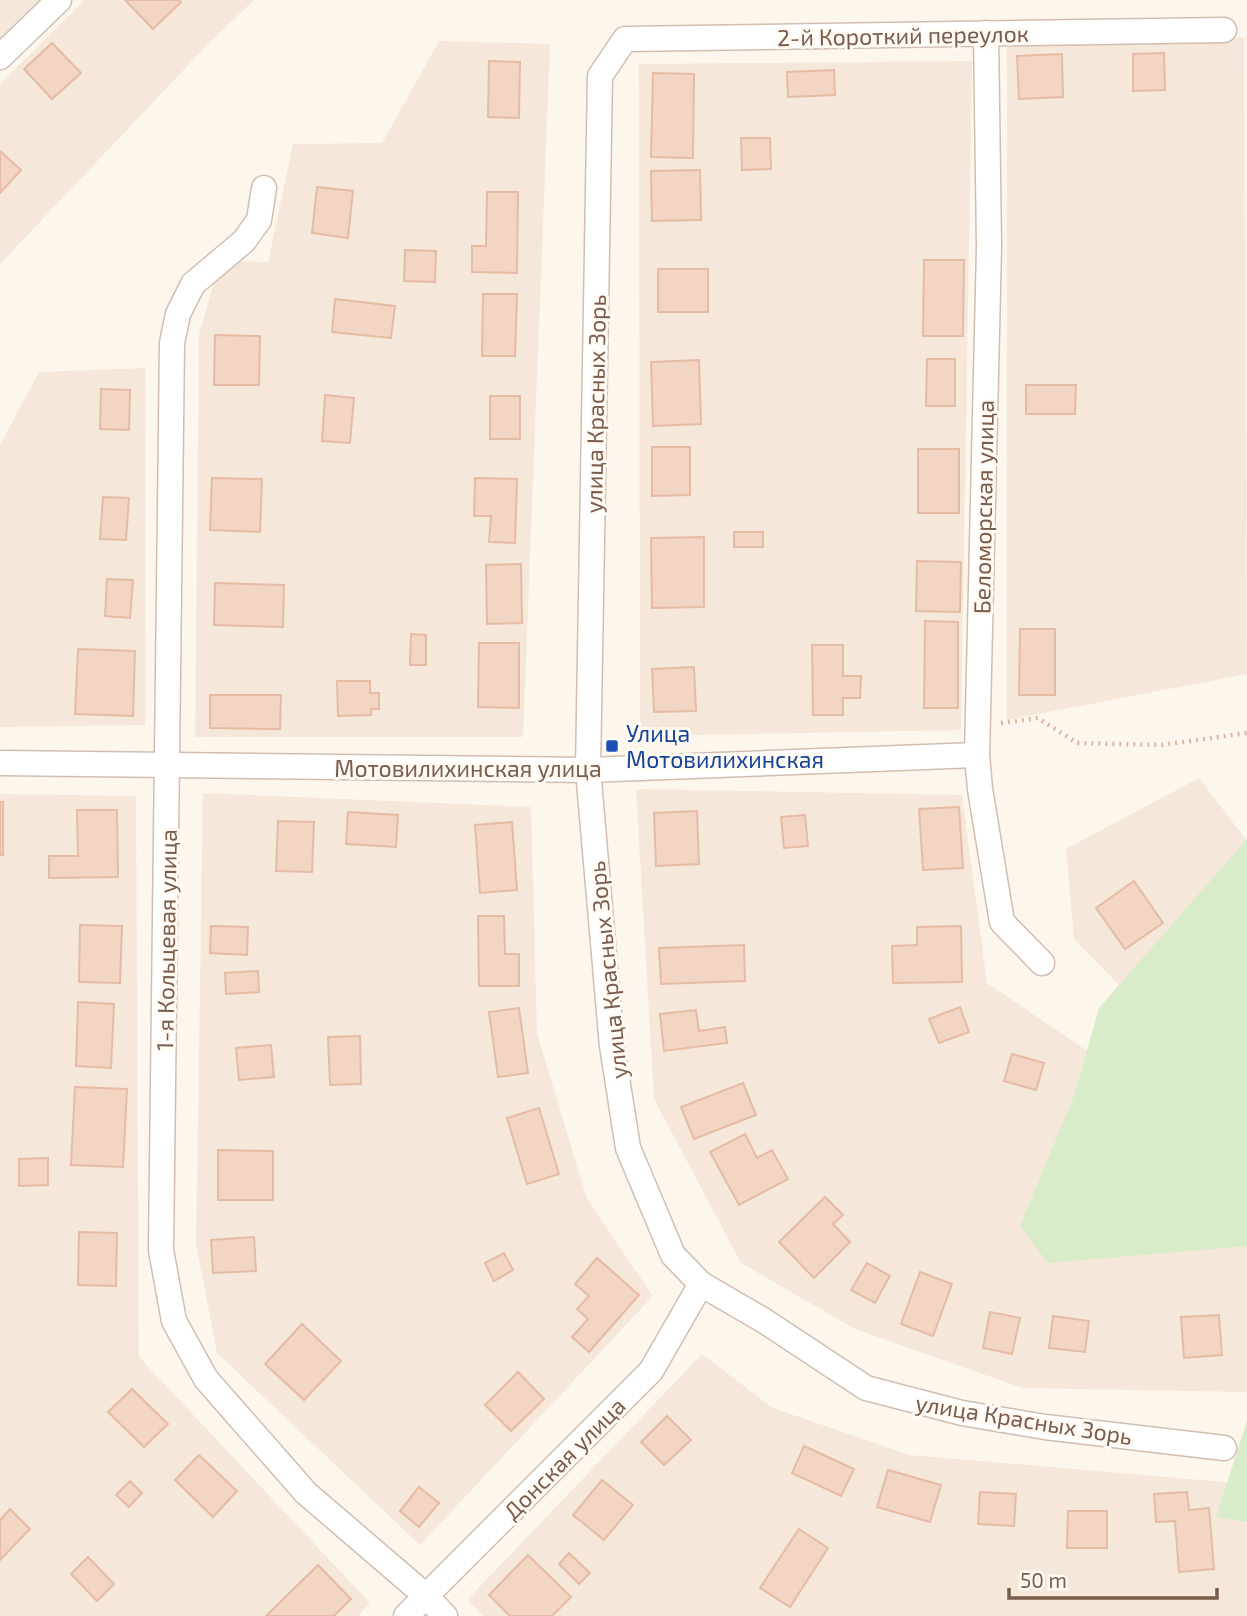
<svg xmlns="http://www.w3.org/2000/svg" width="1247" height="1616" font-family="'Exo 2',sans-serif">
  <rect width="100%" height="100%" fill="#fdf6ec"/>
  <g fill="#f5e8da">
    <path d="M0,0H49L0,45Z"/>
    <path d="M85,0H254L210,42L0,264V84Z"/>
    <path d="M1244,37L1247,674L1007,720V46Z"/>
    <path d="M439,41L550,44L523,737H195L199,335L220,261L268,262L293,144L382,143Z"/>
    <path d="M972,61L961,730L640,736L639,64Z"/>
    <path d="M145,368V725L0,727V445L39,372Z"/>
    <path d="M1199,778L1247,841L1139,1005L1074,939L1066,849Z"/>
    <path d="M636,789L962,795L987,983L1098,1058L1247,1224V1392L1022,1388L855,1329L741,1263L654,1099Z"/>
    <path d="M203,793L531,807L537,1033L587,1199L653,1296L420,1545L217,1353L196,1244Z"/>
    <path d="M0,794L136,796L139,1357L370,1603L358,1616H0Z"/>
    <path d="M702,1354L773,1408L910,1455L1247,1484V1616H483L467,1600Z"/>
  </g>
  <g fill="#d8ecc9">
    <path d="M1247,839V1246L1048,1263L1020,1226L1074,1096L1099,1008Z"/>
    <path d="M1247,1421V1522L1216,1517Z"/>
  </g>
  <g fill="#f3d5c3" stroke="#e6bba3" stroke-width="2">
    <path d="M125,0H179L181,2L153,29Z"/>
    <path d="M52,43L81,73L52,99L24,69Z"/>
    <path d="M1164,53L1165,90L1133,91V54Z"/>
    <path d="M1062,54L1063,97L1019,99L1017,56Z"/>
    <path d="M489,61L520,62L519,118L488,117Z"/>
    <path d="M834,70L835,95L788,97L787,72Z"/>
    <path d="M653,73L694,74L693,158L651,157Z"/>
    <path d="M741,138H770L771,169L742,170Z"/>
    <path d="M0,151L21,170L0,193Z"/>
    <path d="M700,170L701,220L652,221L651,171Z"/>
    <path d="M317,187L353,191L348,238L312,233Z"/>
    <path d="M487,192H518L517,273L472,272V246H486Z"/>
    <path d="M405,250L436,251L435,282L404,281Z"/>
    <path d="M924,260H964L963,336H923Z"/>
    <rect x="658" y="269" width="50" height="43"/>
    <path d="M483,294H517L515,356H482Z"/>
    <path d="M335,299L395,306L391,338L332,332Z"/>
    <path d="M215,335L260,336L259,385H214Z"/>
    <path d="M927,359H955V406H926Z"/>
    <path d="M699,360L701,424L653,426L651,362Z"/>
    <path d="M1026,385H1076L1075,414H1026Z"/>
    <path d="M101,389L130,390L129,430L100,429Z"/>
    <path d="M325,395L354,398L350,443L322,441Z"/>
    <rect x="490" y="396" width="30" height="43"/>
    <path d="M652,447H690V495L652,496Z"/>
    <rect x="918" y="449" width="41" height="64"/>
    <path d="M212,478L262,479L260,532L210,530Z"/>
    <path d="M475,478L517,479L515,543L489,542L491,516H474Z"/>
    <path d="M103,497L129,498L126,540L100,539Z"/>
    <rect x="734" y="532" width="29" height="15"/>
    <path d="M704,537V607L652,608L651,538Z"/>
    <path d="M917,561L961,562L960,612L916,611Z"/>
    <path d="M521,564L522,623L487,624L486,565Z"/>
    <path d="M107,579L133,580L130,618L105,616Z"/>
    <path d="M215,583L284,585L283,627L214,625Z"/>
    <path d="M925,621L958,622V708H924Z"/>
    <path d="M1020,629H1055V695H1019Z"/>
    <path d="M411,634L426,635V665H410Z"/>
    <path d="M479,643H519V708L478,707Z"/>
    <path d="M812,645H843V676H861L860,698H843V715H813Z"/>
    <path d="M78,649L135,651L133,716L75,714Z"/>
    <path d="M694,667L696,711L654,712L652,669Z"/>
    <path d="M337,681H370V693H379V709H371V715L338,716Z"/>
    <path d="M210,695H281L280,729L210,728Z"/>
    <rect x="0" y="802" width="3" height="53"/>
    <path d="M959,807L963,868L923,870L919,809Z"/>
    <path d="M77,810H117L118,877L49,878V856H78Z"/>
    <path d="M697,811L699,864L656,866L654,813Z"/>
    <path d="M348,812L398,815L396,847L346,844Z"/>
    <path d="M805,815L808,846L784,848L781,817Z"/>
    <path d="M278,821L314,822L312,872L276,871Z"/>
    <path d="M512,822L517,890L480,893L475,825Z"/>
    <path d="M1134,881L1163,923L1125,949L1096,908Z"/>
    <path d="M478,916H504L505,954H519V986H479Z"/>
    <path d="M80,925L122,926L120,983L79,982Z"/>
    <path d="M211,926L248,927L247,955L210,953Z"/>
    <path d="M961,926L962,982L893,983L892,946L917,945V927Z"/>
    <path d="M744,945L745,981L661,984L659,948Z"/>
    <path d="M258,971L259,992L226,994L225,973Z"/>
    <path d="M78,1002L114,1004L111,1068L76,1066Z"/>
    <path d="M960,1007L969,1032L939,1043L929,1019Z"/>
    <path d="M519,1008L528,1073L498,1077L489,1012Z"/>
    <path d="M696,1010L699,1031L725,1027L727,1043L664,1051L660,1014Z"/>
    <path d="M360,1036L361,1084L330,1085L328,1037Z"/>
    <path d="M271,1045L274,1077L239,1080L236,1048Z"/>
    <path d="M1012,1054L1044,1063L1036,1090L1004,1081Z"/>
    <path d="M743,1083L756,1115L694,1139L681,1107Z"/>
    <path d="M75,1087L127,1089L123,1167L71,1165Z"/>
    <path d="M539,1108L559,1174L527,1184L507,1118Z"/>
    <path d="M745,1134L757,1158L772,1150L788,1179L739,1205L710,1152Z"/>
    <path d="M218,1150L273,1151V1200H218Z"/>
    <path d="M48,1158V1185L19,1186V1159Z"/>
    <path d="M825,1197L843,1215L833,1224L850,1242L814,1278L779,1242Z"/>
    <path d="M79,1232L117,1233L116,1286L78,1285Z"/>
    <path d="M254,1237L256,1271L213,1273L211,1240Z"/>
    <path d="M504,1253L513,1270L494,1281L485,1263Z"/>
    <path d="M597,1258L639,1295L589,1352L572,1337L588,1319L577,1309L589,1296L575,1284Z"/>
    <path d="M867,1263L890,1276L875,1303L851,1290Z"/>
    <path d="M920,1272L952,1284L933,1336L901,1324Z"/>
    <path d="M990,1312L1020,1318L1012,1354L983,1348Z"/>
    <path d="M1219,1315L1222,1355L1184,1358L1181,1317Z"/>
    <path d="M1053,1316L1089,1321L1085,1352L1049,1348Z"/>
    <path d="M302,1324L341,1361L304,1400L265,1364Z"/>
    <path d="M518,1372L544,1399L511,1431L485,1405Z"/>
    <path d="M132,1389L168,1424L144,1447L108,1412Z"/>
    <path d="M667,1416L691,1440L664,1465L641,1442Z"/>
    <path d="M804,1446L854,1469L841,1496L792,1473Z"/>
    <path d="M199,1455L237,1491L213,1517L175,1480Z"/>
    <path d="M888,1470L941,1485L930,1522L877,1507Z"/>
    <path d="M602,1480L633,1505L604,1540L573,1515Z"/>
    <path d="M130,1481L142,1493L129,1507L116,1495Z"/>
    <path d="M419,1487L439,1503L419,1527L400,1511Z"/>
    <path d="M980,1492L1016,1494L1014,1526L978,1524Z"/>
    <path d="M1187,1492L1189,1510L1209,1508L1214,1569L1179,1572L1175,1521L1156,1522L1154,1494Z"/>
    <path d="M10,1509L30,1529L0,1560V1520Z"/>
    <path d="M1068,1511H1107V1548H1067Z"/>
    <path d="M799,1529L828,1548L790,1607L760,1588Z"/>
    <path d="M569,1553L590,1573L579,1584L559,1564Z"/>
    <path d="M528,1555L571,1597L552,1616H510L489,1595Z"/>
    <path d="M88,1557L114,1584L97,1601L71,1574Z"/>
    <path d="M318,1565L351,1599L334,1616H266Z"/>
  </g>
  <g fill="none" stroke-linecap="round" stroke-linejoin="round">
    <g stroke="#d1beb0" stroke-width="27">
      <g id="street">
        <path d="M986,33L989,247L977,755L980,789L1002,922L1042,963"/>
        <path d="M0,57L59,0"/>
        <path d="M264,188L259,220L244,241L193,284L178,314L172,343L161,1250L174,1321L206,1379L306,1493L426,1596L445,1616"/>
        <path d="M0,763L588,770L977,755"/>
        <path d="M1224,1448L1045,1427L962,1413L866,1388L763,1320L701,1284L673,1255L628,1148L612,1046L588,770L600,76L625,39L1224,30"/>
        <path d="M406,1616L651,1371L701,1284"/>
      </g>
    </g>
    <path stroke="#d9b8a5" stroke-width="4.5" stroke-dasharray="2 5" stroke-linecap="butt" d="M1001,723L1038,718L1077,743L1162,745L1247,733"/>
    <use href="#street" stroke="#fff" stroke-width="24"/>
  </g>
  <rect fill="#1a4fb4" stroke="#fffaf3" stroke-width="2.5" x="605" y="739" width="14" height="14" rx="3.5"/>
  <g text-anchor="middle" dominant-baseline="central" stroke-width="6" stroke-linejoin="round" paint-order="stroke">
    <g font-size="23" fill="#7a5c4d" stroke="#fffaf3">
      <text transform="translate(903 35) rotate(-1)">2-й Короткий переулок</text>
      <text transform="translate(595 404) rotate(-89)">улица Красных Зорь</text>
      <text transform="translate(983 507) rotate(-89)">Беломорская улица</text>
      <text x="468" y="768">Мотовилихинская улица</text>
      <text transform="translate(166 940) rotate(-89)">1-я Кольцевая улица</text>
      <text transform="translate(607 970) rotate(-96)">улица Красных Зорь</text>
      <text transform="translate(1024 1419) rotate(9)">улица Красных Зорь</text>
      <text transform="translate(564 1458) rotate(-45)">Донская улица</text>
    </g>
    <g font-size="23" fill="#164399" stroke="#fffaf3" text-anchor="start">
      <text x="626" y="733">Улица<tspan x="626" dy="26">Мотовилихинская</tspan></text>
    </g>
  </g>
  <path d="M1009 1588v10h208v-10" fill="none" stroke="#7a5c4d" stroke-width="3.5"/>
  <text x="1020" y="1588" font-size="21" fill="#7a5c4d" stroke="#fffaf3" stroke-width="5" paint-order="stroke">50 m</text>
</svg>
